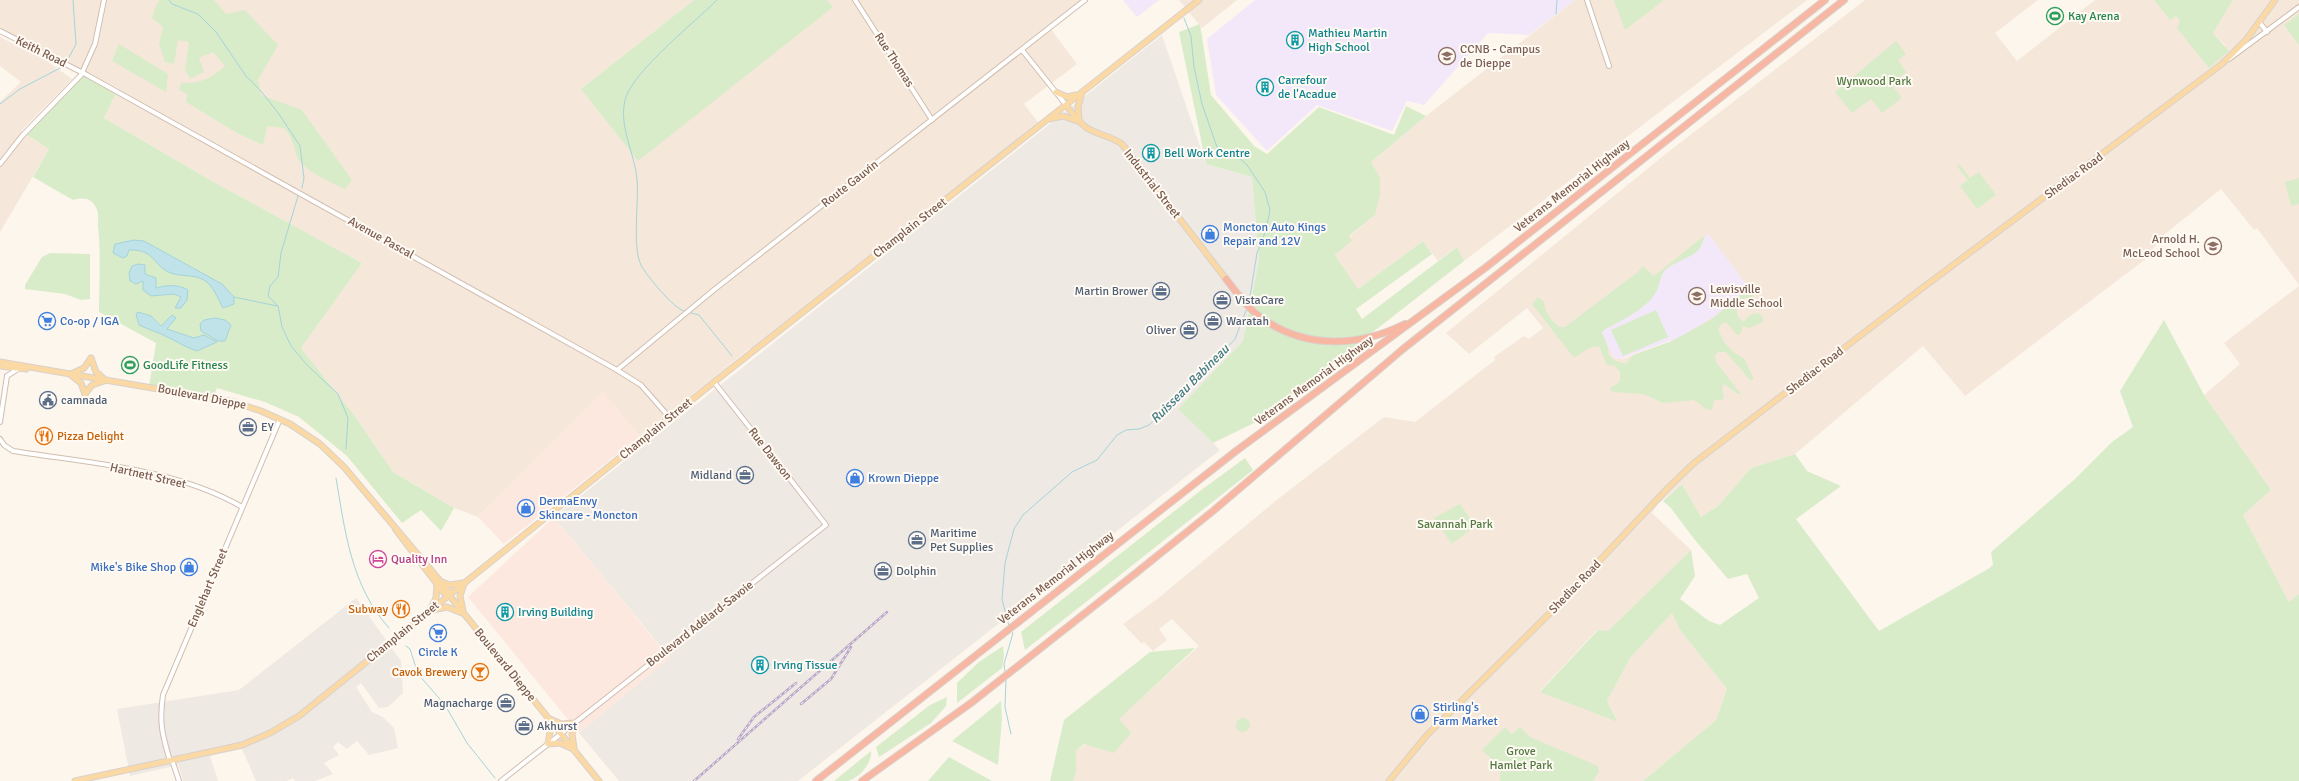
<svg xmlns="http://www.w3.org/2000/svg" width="2299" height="781" font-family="Signika,sans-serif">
  <rect width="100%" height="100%" fill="#fdf6ec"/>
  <g fill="#f5e8da" fill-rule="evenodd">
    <path d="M0,0H694L581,89L832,7L827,0H1085L1050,28L1077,64L1024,104L1040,125L753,351L750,348L640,436L603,393L478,517L454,508L393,472L354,415L301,348L362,263L210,180L104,118L118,88L0,31Z"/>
    <path d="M1179,0H1237L1202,28Z"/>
    <path d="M1575,0H1807L1464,261L1456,247L1438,261L1423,241L1358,289L1335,255L1352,241L1349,237L1375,215L1371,162L1426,116Z"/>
    <path d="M1865,0H2038L1995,33L2017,61L2095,0H2154L2170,19L2176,16L2180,21L2227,47L2213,33L2233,0H2299V285L2257,228L2254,230L2221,189L2160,238L2147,258L1965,396L1923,346L1795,454L1751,468L1718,506L1701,517L1682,484L1658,504L1652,513L1691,550L1608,631L1597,630L1540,691L1618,721L1607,701L1630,658L1672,613L1680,630L1727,689L1716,720L1643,781H1073L1076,773V751L1118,719L1199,646L1172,619L1159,629L1167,640L1153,651L1144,642L1142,644L1123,624L1156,600L1278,499L1384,417L1415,422L1495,360L1494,357L1524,336L1529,339L1543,328L1527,308L1469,354L1446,333L1663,156ZM1664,271L1670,342L1622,359L1614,358L1602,333Z"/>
    <path d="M0,37L47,61L72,79L21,131L49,149L0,232V102L21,82L0,66Z"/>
    <path d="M2299,286V594L2289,602L2243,515L2271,490L2204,395L2240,364L2224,343Z"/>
  </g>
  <g fill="#fde8e0">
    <path d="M603,392L640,436L504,544L478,517Z"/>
    <path d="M554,517L670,659L579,733L468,597Z"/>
  </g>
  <g fill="#efe9e4">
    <path d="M1162,35L1206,164L1252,177L1259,260L1243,341L1178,409L1220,450L798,781H619L579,733L670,658L554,517Z"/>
    <path d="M356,598L401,661L403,693L388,707L379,708L361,683L356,687L372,712L383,717L394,728L398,748L369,755L357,741L347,749L338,742L333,747L339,755L324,763L333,774L315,781H295L293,778L287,781H256L242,749L210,756L218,781H183L178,765L130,776L117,709L239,690Z"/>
  </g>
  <g fill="#f3e8fa">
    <path d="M1123,0H1159L1137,17Z"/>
    <path d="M1255,0H1575L1529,35L1488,33L1424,105L1407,101L1392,131L1317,105L1267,151L1216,95L1207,39Z"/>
    <path d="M1708,233L1749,288L1715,316L1683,336L1620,359L1614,358L1602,333L1603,330L1628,317L1652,297L1665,269L1695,253Z"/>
  </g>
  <g fill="#d8ecc9">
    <path d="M160,0H214L226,14L245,10L278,45L258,80L261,95L302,110L352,180L345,189C332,183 304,171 298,158C293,146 293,137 284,128L267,126L263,145L237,133L186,102L187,94L179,90L181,83C199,84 212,78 225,66L213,52L199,58L204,72L190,79L185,69L189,42L178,40L174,64L165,62L159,44L163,27L152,18L156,5Z"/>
    <path d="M694,0H827L833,7L638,161L581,89Z"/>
    <path d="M1614,0H1664L1625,30Z"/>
    <path d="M2154,0H2233L2213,33L2229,51L2209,68L2177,28L2180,21L2176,16L2170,20Z"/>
    <path d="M2299,14V45L2284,25Z"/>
    <path d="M1200,24L1211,95L1254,146L1267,154L1319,107L1394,135L1406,106L1426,116L1371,162L1380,178V194L1375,215L1349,236L1352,241L1335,255L1358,289L1423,241L1432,254L1356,309L1362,319L1457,247L1464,261L1260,420L1213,443L1178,409L1243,341L1259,260L1252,177L1206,164L1179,32Z"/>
    <path d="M1896,41L1906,54L1898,60L1906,72L1891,84L1902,98L1882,113L1871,99L1852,113L1835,92Z"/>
    <path d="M119,44L168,74L166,92L112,61Z"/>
    <path d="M82,72L117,91L104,118L210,180L362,263L301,348L354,415L393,472L454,508L441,531L421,510L402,523L347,456L299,417L265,402L217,388L213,398L149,387L156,343L99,312C99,284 101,254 98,226C98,221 99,215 97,210C93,198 83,197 73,200L33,177L49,149L24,133Z"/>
    <path d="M1959,164L1970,178L1979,172L1996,195L1977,209L1960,186L1968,180L1957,166Z"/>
    <path d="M2299,178V204L2291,206L2285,182Z"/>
    <path d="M1704,236C1702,258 1679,258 1666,269C1660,274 1660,286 1656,292C1648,308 1619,322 1604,330L1602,333L1607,344L1609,356L1616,361L1626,364L1633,355L1672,341L1712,319L1749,288L1758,306L1752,308L1748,298H1745L1736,306L1738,317L1743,322L1752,314L1759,313L1763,317V322L1749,328L1743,326L1741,333L1737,335L1726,322L1721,324L1718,329L1724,342L1734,353L1744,358L1754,380H1750L1726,352H1718L1715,356L1716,362L1741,394H1738L1724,384L1722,388L1724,398L1721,400H1714L1712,410L1706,409L1694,400L1663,403L1644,394L1612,392L1610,388L1620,382V372L1615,366L1607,365L1599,346L1589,348L1574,358L1532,304L1538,297L1544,302C1545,313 1551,320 1559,327H1565L1639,271L1643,266L1654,276Z"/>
    <path d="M50,253L90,254V299L81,300L65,294L25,289V285L42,257Z"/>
    <path d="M1656,310L1668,337L1623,356L1611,330Z"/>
    <path d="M2164,320L2204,395L2271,490L2243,515L2289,602L2299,594V781H1643L1716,720L1727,689L1680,630L1672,613L1630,658L1607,701L1618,722L1540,692L1598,630L1608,631L1691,550L1695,576L1680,599L1709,621L1720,625L1759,598L1747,574L1728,579L1695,540L1670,507L1663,501L1682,484L1701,517L1718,506L1751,468L1795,454L1807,471L1841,486L1796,519L1879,631L1988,569L1993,565L1991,552L2075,479L2112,442L2133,427L2120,391Z"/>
    <path d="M1245,458L1253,470L1025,650L1021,632L1200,491Z"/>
    <path d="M1460,504L1475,526L1452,544L1434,518Z"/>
    <path d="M1003,646L1004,657L1002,668L957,703V683L979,662Z"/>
    <path d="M1195,648L1119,719L1131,733L1114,753L1084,744L1076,751V773L1073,781H1050L1064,720L1150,652Z"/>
    <path d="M947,697L946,706L931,723L879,757L876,747L930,705Z"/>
    <path d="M1001,701L1002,719L998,765L952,741Z"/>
    <circle cx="1243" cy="725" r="7"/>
    <path d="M1505,727L1512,734L1520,727L1530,737L1598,766L1599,772L1593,781H1500V767L1482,750Z"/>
    <path d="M871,751C873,763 858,779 847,781C842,781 838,781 834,781Z"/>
    <path d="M949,757L992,781H928Z"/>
  </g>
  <g fill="#bfe3e8" stroke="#a5d3da">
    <path d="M134,240L144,241L222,284L234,297V304L223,308C218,299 213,285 204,280C194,274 181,277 171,273C153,267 156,249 129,250L127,256L123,258L113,253L115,244Z"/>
    <path d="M138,264L145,265V274L156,278V288C166,285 178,284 188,290L187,300L181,308H175L181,297L174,294L151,296L143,290V281L136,284L130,281L129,273L132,266Z"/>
    <path d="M138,312L151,316L161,326L172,315L176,318L167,329L194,338L204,335L217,342L197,351C184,347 175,340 163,335C155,331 147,329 139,325L136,314Z"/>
    <path d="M215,318L225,320L231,325L225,341H218L201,331L200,324L204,320Z"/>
  </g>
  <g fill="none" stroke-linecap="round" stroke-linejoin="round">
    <g stroke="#a5d3da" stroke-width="1">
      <path d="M169,0L172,4L198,14L216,32L246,76L260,90L279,114L300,146L304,178L302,188"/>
      <path d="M1556,14L1557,0"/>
      <path d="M1184,18L1191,36L1194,67L1202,104L1218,150L1236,155L1247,165L1265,192L1270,210L1266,230L1257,253L1249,303"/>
      <path d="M67,61L76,44L73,0"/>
      <path d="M0,104L20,89L62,67"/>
      <path d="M298,196L281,253L278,277L270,286L268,296L278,306L282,327L291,346L307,365L338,394L348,418L346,449"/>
      <path d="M234,297L277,306"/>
      <path d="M684,311C674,309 646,275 641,265C632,247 639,202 637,180C635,153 617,124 626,97C635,70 695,22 717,0"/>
      <path d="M691,313L699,315L732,356"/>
      <path d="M336,478C345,531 351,586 389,628"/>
      <path d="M1009,626L1002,599L1005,563L1014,529L1023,515L1072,472L1097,460L1117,435L1126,430L1139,429L1149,425L1184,394L1235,339L1247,308"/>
      <path d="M406,646L410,649L418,674L445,705L467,743L495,778"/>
      <path d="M1005,672L1004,664L1013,633L1011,631"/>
      <path d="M1006,679L1005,707L1011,734"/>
    </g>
    <g stroke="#d1beb0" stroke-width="6">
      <g id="minor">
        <path d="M855,0L932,120"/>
        <path d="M1587,0L1609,66"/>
        <path d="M2260,23L2267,32"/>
        <path d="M0,31L87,75L617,370L641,385L670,418"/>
        <path d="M1022,50L1066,105"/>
        <path d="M2229,59L2299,7"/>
        <path d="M0,164L22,136L81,75L95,44L104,0"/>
        <path d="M617,370L715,289L1085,0"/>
        <path d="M7,376L18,369"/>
        <path d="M0,422L7,376"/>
        <path d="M0,439L4,445L13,451C88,463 175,468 242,507"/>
        <path d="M172,760L179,781"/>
        <path d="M170,761C162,734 159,722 163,695L280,419"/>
        <path d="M501,781L826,525L714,382"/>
      </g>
    </g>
    <g stroke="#dad1cd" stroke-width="7">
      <g id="major">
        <path d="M1056,92L1067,97L1076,95"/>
        <path d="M1066,105C1072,113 1078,122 1087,128C1098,135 1111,136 1122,144L1226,279"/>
        <path d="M1049,119L1063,116L1077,121"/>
        <path d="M1079,119L1078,107L1082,92"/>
        <path d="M91,358L96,372L104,379"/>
        <path d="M0,362L234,402L261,411L290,424L320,444L344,467L447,589L449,595L599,781"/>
        <path d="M0,366L26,369"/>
        <path d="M71,374L84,368L91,358"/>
        <path d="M72,376L81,383L85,394"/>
        <path d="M85,394L92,385L104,381"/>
        <path d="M396,530L443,592L449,595"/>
        <path d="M442,582L450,585L463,583"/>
        <path d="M431,608L436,598L437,584"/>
        <path d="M433,610L447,607L462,613"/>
        <path d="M463,611L460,596L464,584"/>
        <path d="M548,719L550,732L548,744L560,743L571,748"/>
        <path d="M550,719L561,724L575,723L572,734L574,748"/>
        <path d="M75,781L242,745L270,733L299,716L714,382L1199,0"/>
        <path d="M1389,781L1427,735L1553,610L1667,489L1694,463L1925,286L2222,64L2246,40L2275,0"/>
      </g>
    </g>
    <g stroke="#dad1cd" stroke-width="8">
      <g id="highway">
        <path d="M1226,279C1237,293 1248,309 1263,319C1306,349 1359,347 1405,324"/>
        <path d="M816,781L1236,451L1485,268L1825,0"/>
        <path d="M862,781L971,703L1136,573L1213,511L1403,349L1844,0"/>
      </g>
    </g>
    <use href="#minor" stroke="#fff" stroke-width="4"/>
    <use href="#major" stroke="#fbd9a5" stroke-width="5"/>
    <use href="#highway" stroke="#f7b7a3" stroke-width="6"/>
    <g stroke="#b9a8c9" stroke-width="2.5">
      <g id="rail">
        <path d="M801,704L831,679L851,647"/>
        <path d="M738,739L754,717L796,683"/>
        <path d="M694,781L887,612"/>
      </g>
    </g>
    <use href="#rail" stroke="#fffaf3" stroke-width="1" stroke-dasharray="3" stroke-linecap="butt"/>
  </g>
  <defs>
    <g id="stadium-ring" transform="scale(0.9)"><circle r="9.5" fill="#fffaf3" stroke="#2e9e5b" stroke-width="1.5"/><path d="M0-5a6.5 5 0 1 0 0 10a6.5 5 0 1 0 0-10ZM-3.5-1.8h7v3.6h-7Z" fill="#2e9e5b"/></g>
    <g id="building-ring" transform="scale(0.9)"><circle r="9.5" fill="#fffaf3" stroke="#0f9aa8" stroke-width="1.5"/><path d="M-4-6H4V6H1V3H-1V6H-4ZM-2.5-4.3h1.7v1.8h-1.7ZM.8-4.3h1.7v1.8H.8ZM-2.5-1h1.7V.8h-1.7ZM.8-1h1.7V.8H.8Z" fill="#0f9aa8"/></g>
    <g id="university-ring" transform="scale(0.9)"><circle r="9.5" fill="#fffaf3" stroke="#8d6e63" stroke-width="1.5"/><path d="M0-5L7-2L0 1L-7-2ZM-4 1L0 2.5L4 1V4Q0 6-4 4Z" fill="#8d6e63"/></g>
    <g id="shop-ring" transform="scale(0.9)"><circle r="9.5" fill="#fffaf3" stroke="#3f7fe0" stroke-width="1.5"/><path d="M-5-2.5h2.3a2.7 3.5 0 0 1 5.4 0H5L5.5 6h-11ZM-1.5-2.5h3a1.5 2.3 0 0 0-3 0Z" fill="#3f7fe0"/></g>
    <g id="school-ring" transform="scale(0.9)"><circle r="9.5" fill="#fffaf3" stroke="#8d6e63" stroke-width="1.5"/><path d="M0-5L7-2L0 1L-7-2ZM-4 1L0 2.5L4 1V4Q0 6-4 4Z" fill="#8d6e63"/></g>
    <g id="office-ring" transform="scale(0.9)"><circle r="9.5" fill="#fffaf3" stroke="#5c6f8a" stroke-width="1.5"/><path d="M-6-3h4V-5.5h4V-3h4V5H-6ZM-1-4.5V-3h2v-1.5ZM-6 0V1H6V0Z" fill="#5c6f8a"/></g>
    <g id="supermarket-ring" transform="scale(0.9)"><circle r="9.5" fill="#fffaf3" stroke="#3f7fe0" stroke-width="1.5"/><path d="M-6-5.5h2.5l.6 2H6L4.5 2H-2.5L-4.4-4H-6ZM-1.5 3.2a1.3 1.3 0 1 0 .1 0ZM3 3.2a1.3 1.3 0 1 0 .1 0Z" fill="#3f7fe0"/></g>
    <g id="civic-ring" transform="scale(0.9)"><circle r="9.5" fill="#fffaf3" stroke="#5c6f8a" stroke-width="1.5"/><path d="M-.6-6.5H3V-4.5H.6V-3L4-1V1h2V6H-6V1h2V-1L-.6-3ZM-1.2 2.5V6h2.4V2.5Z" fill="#5c6f8a"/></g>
    <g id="restaurant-ring" transform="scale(0.9)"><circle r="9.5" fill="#fffaf3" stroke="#e8710a" stroke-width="1.5"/><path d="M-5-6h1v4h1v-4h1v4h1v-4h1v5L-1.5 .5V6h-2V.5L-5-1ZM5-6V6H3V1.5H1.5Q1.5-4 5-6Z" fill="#e8710a"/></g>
    <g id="hotel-ring" transform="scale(0.9)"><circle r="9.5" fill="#fffaf3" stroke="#d1479c" stroke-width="1.5"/><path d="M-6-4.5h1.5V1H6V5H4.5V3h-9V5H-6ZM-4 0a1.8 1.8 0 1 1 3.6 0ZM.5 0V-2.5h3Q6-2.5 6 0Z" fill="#d1479c"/></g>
    <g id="bar-ring" transform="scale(0.9)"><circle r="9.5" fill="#fffaf3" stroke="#e8710a" stroke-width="1.5"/><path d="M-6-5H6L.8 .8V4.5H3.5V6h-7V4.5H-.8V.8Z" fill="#e8710a"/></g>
  </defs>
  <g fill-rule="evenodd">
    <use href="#stadium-ring" x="2055" y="16"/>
    <use href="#building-ring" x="1295" y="40"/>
    <use href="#university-ring" x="1447" y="56"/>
    <use href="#building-ring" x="1265" y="87"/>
    <use href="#building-ring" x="1151" y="153"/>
    <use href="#shop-ring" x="1210" y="234"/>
    <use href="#school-ring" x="2213" y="246"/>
    <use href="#office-ring" x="1161" y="291"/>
    <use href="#school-ring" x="1697" y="296"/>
    <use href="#office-ring" x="1222" y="300"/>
    <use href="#supermarket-ring" x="47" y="321"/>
    <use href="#office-ring" x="1213" y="321"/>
    <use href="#office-ring" x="1189" y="330"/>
    <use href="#stadium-ring" x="130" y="365"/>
    <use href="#civic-ring" x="48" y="400"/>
    <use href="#office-ring" x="248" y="427"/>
    <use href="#restaurant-ring" x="44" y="436"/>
    <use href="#office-ring" x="745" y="475"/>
    <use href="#shop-ring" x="855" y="478"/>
    <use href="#shop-ring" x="526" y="508"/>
    <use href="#office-ring" x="917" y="540"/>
    <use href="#hotel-ring" x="378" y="559"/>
    <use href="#shop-ring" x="189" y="567"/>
    <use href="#office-ring" x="883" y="571"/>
    <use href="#restaurant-ring" x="401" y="609"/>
    <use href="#building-ring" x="505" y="612"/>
    <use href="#supermarket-ring" x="438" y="633"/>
    <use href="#building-ring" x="760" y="665"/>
    <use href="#bar-ring" x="480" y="672"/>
    <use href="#office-ring" x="506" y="703"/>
    <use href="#shop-ring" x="1420" y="714"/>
    <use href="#office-ring" x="524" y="726"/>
  </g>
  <g text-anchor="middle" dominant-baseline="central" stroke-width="4" stroke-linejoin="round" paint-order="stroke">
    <g font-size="12" fill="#27864d" stroke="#fffaf3" text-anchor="start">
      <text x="2068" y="16">Kay Arena</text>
      <text x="143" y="365">GoodLife Fitness</text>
    </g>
    <g font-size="12" fill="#0d838f" stroke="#fffaf3" text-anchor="start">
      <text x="1308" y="33">Mathieu Martin<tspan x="1308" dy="14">High School</tspan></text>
      <text x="1278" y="80">Carrefour<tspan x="1278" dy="14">de l'Acadue</tspan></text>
      <text x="1164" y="153">Bell Work Centre</text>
      <text x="518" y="612">Irving Building</text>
      <text x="773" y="665">Irving Tissue</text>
    </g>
    <g font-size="12" fill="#785e54" stroke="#fffaf3" text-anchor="start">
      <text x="1460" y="49">CCNB - Campus<tspan x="1460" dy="14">de Dieppe</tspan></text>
      <text x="2200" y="239" text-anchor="end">Arnold H.<tspan x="2200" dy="14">McLeod School</tspan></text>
      <text x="1710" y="289">Lewisville<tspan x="1710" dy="14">Middle School</tspan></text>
    </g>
    <g font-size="12" fill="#7a5c4d" stroke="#fffaf3">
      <text transform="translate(41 52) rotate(26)">Keith Road</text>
      <text transform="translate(894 60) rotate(57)">Rue Thomas</text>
      <text transform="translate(2074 176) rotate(-36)">Shediac Road</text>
      <text transform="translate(850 184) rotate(-38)">Route Gauvin</text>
      <text transform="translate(1152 184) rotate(52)">Industrial Street</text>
      <text transform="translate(1572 186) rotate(-38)">Veterans Memorial Highway</text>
      <text transform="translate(910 228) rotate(-38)">Champlain Street</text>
      <text transform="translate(381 238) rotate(29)">Avenue Pascal</text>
      <text transform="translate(1815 371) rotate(-38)">Shediac Road</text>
      <text transform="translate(1314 381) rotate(-36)">Veterans Memorial Highway</text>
      <text transform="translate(202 397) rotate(11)">Boulevard Dieppe</text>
      <text transform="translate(656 429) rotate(-39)">Champlain Street</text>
      <text transform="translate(770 454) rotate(52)">Rue Dawson</text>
      <text transform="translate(148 476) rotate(13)">Hartnett Street</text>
      <text transform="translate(1056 578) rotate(-38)">Veterans Memorial Highway</text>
      <text transform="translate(1575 587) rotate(-46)">Shediac Road</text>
      <text transform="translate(208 588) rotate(-67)">Englehart Street</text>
      <text transform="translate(700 624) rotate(-38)">Boulevard Adélard-Savoie</text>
      <text transform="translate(403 632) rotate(-39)">Champlain Street</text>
      <text transform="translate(505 665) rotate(51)">Boulevard Dieppe</text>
    </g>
    <g font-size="12" fill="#537a41" stroke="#fffaf3">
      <text x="1874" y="81">Wynwood Park</text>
      <text x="1455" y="524">Savannah Park</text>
      <text x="1521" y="751">Grove<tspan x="1521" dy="14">Hamlet Park</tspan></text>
    </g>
    <g font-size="12" fill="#366cbe" stroke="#fffaf3" text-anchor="start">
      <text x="1223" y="227">Moncton Auto Kings<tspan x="1223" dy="14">Repair and 12V</tspan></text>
      <text x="60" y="321">Co-op / IGA</text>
      <text x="868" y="478">Krown Dieppe</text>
      <text x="539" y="501">DermaEnvy<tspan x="539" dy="14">Skincare - Moncton</tspan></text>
      <text x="176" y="567" text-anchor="end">Mike's Bike Shop</text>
      <text x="438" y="652" text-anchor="middle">Circle K</text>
      <text x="1433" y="707">Stirling's<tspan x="1433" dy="14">Farm Market</tspan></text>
    </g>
    <g font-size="12" fill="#4e5e75" stroke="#fffaf3" text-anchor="start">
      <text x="1148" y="291" text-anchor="end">Martin Brower</text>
      <text x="1235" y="300">VistaCare</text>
      <text x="1226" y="321">Waratah</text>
      <text x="1176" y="330" text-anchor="end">Oliver</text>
      <text x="61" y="400">camnada</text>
      <text x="261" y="427">EY</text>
      <text x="732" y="475" text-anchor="end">Midland</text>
      <text x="930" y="533">Maritime<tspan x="930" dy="14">Pet Supplies</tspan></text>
      <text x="896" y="571">Dolphin</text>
      <text x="493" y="703" text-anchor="end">Magnacharge</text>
      <text x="537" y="726">Akhurst</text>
    </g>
    <g font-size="12" fill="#c56008" stroke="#fffaf3" text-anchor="end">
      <text x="57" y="436" text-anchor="start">Pizza Delight</text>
      <text x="388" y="609">Subway</text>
      <text x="467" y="672">Cavok Brewery</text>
    </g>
    <g font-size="12" fill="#b23c85" stroke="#fffaf3" text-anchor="start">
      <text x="391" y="559">Quality Inn</text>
    </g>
    <g font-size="13" font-style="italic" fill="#437c86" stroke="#fffaf3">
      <text transform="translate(1190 384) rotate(-45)">Ruisseau Babineau</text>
    </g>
  </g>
</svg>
